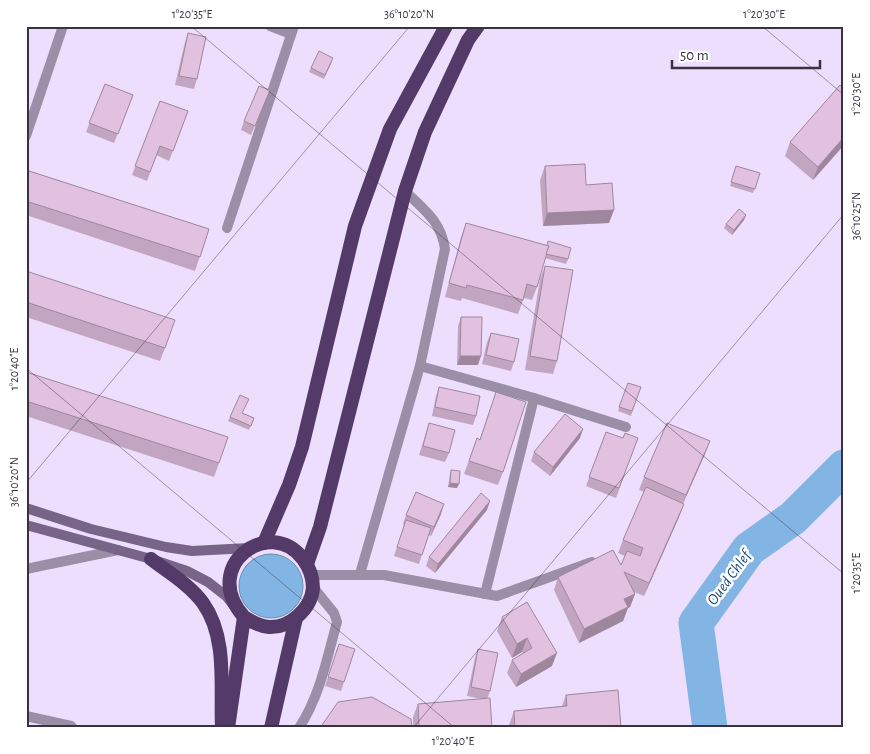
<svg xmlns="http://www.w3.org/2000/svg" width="870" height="754" font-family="'Alegreya Sans',sans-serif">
  <rect width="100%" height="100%" fill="#eedefd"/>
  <circle fill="#82b4e4" stroke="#6c8db3" cx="271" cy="586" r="32"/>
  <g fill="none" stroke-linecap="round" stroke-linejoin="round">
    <path stroke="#82b4e4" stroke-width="35" d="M710,728L696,623L749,549L793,518L844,467"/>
    <g stroke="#9b8ea7" stroke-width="10">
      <path d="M26,716L71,726L73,728"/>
      <path d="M299,728C320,696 327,658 337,622L334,613L313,587"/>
    </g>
    <g stroke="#9b8ea7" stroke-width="10">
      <path d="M270,26L291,34"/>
      <path d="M26,136L63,26"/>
      <path d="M227,228L294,26"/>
      <path d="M420,366L534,398L626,427"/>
      <path d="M26,569L118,550"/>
      <path d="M360,574L420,366L445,249C441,221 424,210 405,191"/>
      <path d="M311,575H384L497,596L592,562"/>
      <path d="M485,594L534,398"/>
    </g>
    <g stroke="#776488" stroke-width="10">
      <path d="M26,508L91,529L166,547L192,551L249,548"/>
      <path d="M26,525L151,559L187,571L208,582L226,596L234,606"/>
    </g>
    <g stroke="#533a68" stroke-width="14">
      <path d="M264,543L289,485L302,447L355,226L390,129L446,26"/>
      <path d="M151,559C168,572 190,585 203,603C228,638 220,688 222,727"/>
      <path d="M307,564L320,527L405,191L425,132L468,40L478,26"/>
      <path d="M228,728L244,617C199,566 270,515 303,559C309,567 313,577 313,588C311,609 290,628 269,627C259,626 252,622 244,617"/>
      <path d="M271,728L296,618"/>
    </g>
  </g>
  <g fill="#c2a6c1">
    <path d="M188,33L197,79L194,89L175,85L185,42Z"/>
    <path d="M332,62L324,79L309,72L311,68Z"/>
    <path d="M105,84L133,95L114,143L86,132Z"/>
    <path d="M270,90L251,135L241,130L244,121Z"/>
    <path d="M160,101L188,111L169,161L156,155L147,181L132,175Z"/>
    <path d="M790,142L844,145L813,180L785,156Z"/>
    <path d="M545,166L586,185L609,223L543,226L540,180Z"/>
    <path d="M736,166L760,173L753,193L730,186Z"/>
    <path d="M26,170L209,229L195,271L26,215Z"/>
    <path d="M746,215L744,220L732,235L724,228L726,224Z"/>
    <path d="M466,223L568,259L566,264L545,258L537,287L532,300L524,298L518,314L462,298L461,301L445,297L461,237Z"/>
    <path d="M545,266L557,361L553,374L525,370L540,279Z"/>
    <path d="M26,271L165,348L160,361L26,317Z"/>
    <path d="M461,317L478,365H457L458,326Z"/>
    <path d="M491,333L514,362L511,371L482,364L487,342Z"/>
    <path d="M26,372L219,463L214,477L26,416Z"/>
    <path d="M628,383L641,387L631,416L618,411Z"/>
    <path d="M439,387L476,416L473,425L432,416L436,396Z"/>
    <path d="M496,392L503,472L498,485L464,474L477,438L480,439Z"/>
    <path d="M242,413L254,418L249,430L228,421L230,417Z"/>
    <path d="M429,423L449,453L445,462L419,455Z"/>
    <path d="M606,432L623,438H638L616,498L586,486Z"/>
    <path d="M580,438L550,476L531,461L534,452Z"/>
    <path d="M705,454L683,503L679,517L644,596L634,592L635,594L630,607L628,608L623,621L579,643L554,590L558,577L621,565L625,556L618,553L623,540L644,492L639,490L644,477Z"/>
    <path d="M451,470L457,488L448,487L450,474Z"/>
    <path d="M487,510L435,573L426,566L429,557Z"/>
    <path d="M441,514L431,536L428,535L419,564L394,556L404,525L403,524L406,515Z"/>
    <path d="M527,602L552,666L516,687L507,673L512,660L523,653L522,652L512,658L497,631L502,617Z"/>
    <path d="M339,644L344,682L341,691L325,686Z"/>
    <path d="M478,649L490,691L487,699L492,728H413V717L418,704L482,699L467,696L475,658Z"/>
    <path d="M566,695L621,728H508L514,711L562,706Z"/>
  </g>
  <g fill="#9e879d">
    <path d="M270,90L267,99L251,135L255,126Z"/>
    <path d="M844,137V145L813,180L818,167Z"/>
    <path d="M614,210L609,223L543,226L547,213Z"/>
    <path d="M746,215L744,220L732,235L734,230Z"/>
    <path d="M460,356H481L478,365H457Z"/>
    <path d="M583,429L580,438L550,476L553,467Z"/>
    <path d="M710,441L705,454L681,508L686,495Z"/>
    <path d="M450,483L459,484L457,488L448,487Z"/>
    <path d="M490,501L487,510L435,573L438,564Z"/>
    <path d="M444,504L441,514L431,536L434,527Z"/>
    <path d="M684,504L679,517L644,596L649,583Z"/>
    <path d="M635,594L630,607L628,608L623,621L579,643L584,629L624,599Z"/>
    <path d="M527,638L522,652L512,658L517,644Z"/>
    <path d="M557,653L552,666L516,687L521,674Z"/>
  </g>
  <g fill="#e2c1e0" stroke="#9e879d">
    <path d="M188,33L206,37L197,79L179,76Z"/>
    <path d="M319,51L333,58L325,75L311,68Z"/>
    <path d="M105,84L133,95L118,134L89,123Z"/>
    <path d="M840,85L844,89V137L818,167L790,142Z"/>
    <path d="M259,86L270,90L255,126L244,121Z"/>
    <path d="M160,101L188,111L173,151L160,146L150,172L135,166Z"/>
    <path d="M585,164L586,185L612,183L614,210L547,213L545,166Z"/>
    <path d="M736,166L760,173L755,189L731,182Z"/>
    <path d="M26,170L209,229L200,257L26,201Z"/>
    <path d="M739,209L746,215L734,230L726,224Z"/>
    <path d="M466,223L549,246L537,287L527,284L523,300L467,285L466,288L449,283Z"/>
    <path d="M548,241L571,248L568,259L546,254L549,246L547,245Z"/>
    <path d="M545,266L573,270L557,361L530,356Z"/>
    <path d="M26,271L175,320L165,348L26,302Z"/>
    <path d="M461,317H482L481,356H460Z"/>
    <path d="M491,333L519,339L514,362L486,355Z"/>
    <path d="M26,372L228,437L219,463L26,401Z"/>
    <path d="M628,383L641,387L632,411L619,407Z"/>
    <path d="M439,387L480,396L476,416L435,407Z"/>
    <path d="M496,392L526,402L503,472L469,461L477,438L480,440Z"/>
    <path d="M240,395L249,399L242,413L254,418L251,426L230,417Z"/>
    <path d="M565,414L583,429L553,467L534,452Z"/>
    <path d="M429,423L455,430L449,453L423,446Z"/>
    <path d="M667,423L710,441L686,495L644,477Z"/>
    <path d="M606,432L623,438L625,433L638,438L619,488L589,477Z"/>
    <path d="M451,470L460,471L459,484L450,483Z"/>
    <path d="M646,487L684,504L649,583L624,572L635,594L624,599L628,607L584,629L558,577L613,550L621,565L627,551L640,556L643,548L623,540Z"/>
    <path d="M416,492L444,504L434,527L406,515Z"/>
    <path d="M481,493L490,501L438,564L429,557Z"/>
    <path d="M406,520L431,528L422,555L397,547Z"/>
    <path d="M527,602L557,653L521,674L512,660L532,648L527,638L517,644L502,617Z"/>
    <path d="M339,644L355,649L344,682L328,677Z"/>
    <path d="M478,649L498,653L490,691L471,687Z"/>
    <path d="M618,690L621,728H515L514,711L567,706L566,695Z"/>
    <path d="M372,697L411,719L412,728H320L338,702Z"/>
    <path d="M490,698L492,728H419L418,704Z"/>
  </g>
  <path fill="none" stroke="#393241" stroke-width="1" stroke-opacity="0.45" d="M191,26L844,574M762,26L844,95M26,368L455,728M26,483L410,26M413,728L844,214"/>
  <g text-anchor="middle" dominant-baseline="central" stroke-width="5" stroke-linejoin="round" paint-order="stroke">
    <g font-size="16" font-style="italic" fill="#144a77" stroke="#fff">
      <text transform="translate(729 578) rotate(-54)">Oued Chlef</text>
    </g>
  </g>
  <rect width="870" height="754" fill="none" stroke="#ffffff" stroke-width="55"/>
  <path d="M672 60v8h148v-8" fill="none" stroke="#393241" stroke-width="2.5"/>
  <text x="680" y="60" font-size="15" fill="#393241" stroke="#ffffff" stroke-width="4" paint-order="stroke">50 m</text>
  <rect x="28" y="28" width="814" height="698" fill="none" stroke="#393241" stroke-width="2"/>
  <g font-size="12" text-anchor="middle" fill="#393241">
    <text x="192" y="18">1°20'35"E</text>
    <text x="409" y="18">36°10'20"N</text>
    <text x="764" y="18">1°20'30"E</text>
    <text transform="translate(856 94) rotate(-90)" y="4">1°20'30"E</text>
    <text transform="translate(856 216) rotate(-90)" y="4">36°10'25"N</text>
    <text transform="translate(14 369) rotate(-90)" y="4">1°20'40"E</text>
    <text transform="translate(14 482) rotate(-90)" y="4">36°10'20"N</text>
    <text transform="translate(856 573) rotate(-90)" y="4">1°20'35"E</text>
    <text x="453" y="745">1°20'40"E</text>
  </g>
</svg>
